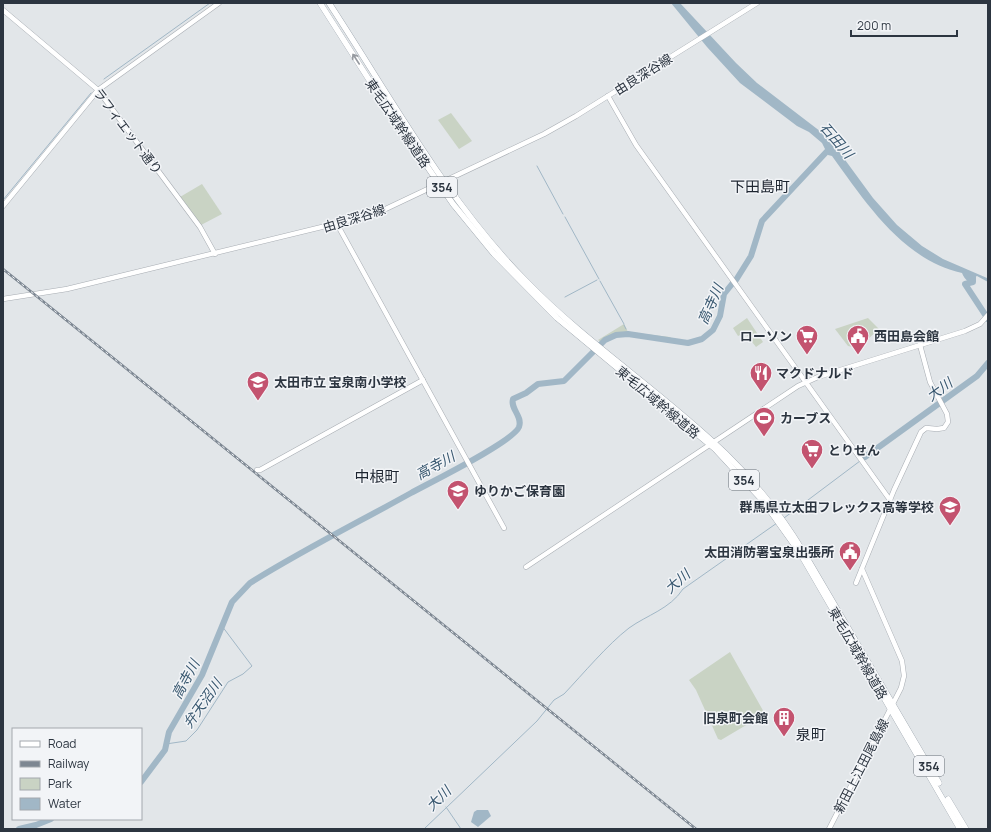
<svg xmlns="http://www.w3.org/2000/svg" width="991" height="832" font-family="Manrope,'Noto Sans JP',sans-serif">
  <rect width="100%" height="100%" fill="#e2e6e9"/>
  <g fill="#c9d3c4">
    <path d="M451,113L472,141L459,149L438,120Z"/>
    <path d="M202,184L222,214L201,225L180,197Z"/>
    <path d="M747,318L763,342L756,347L745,333L738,336L733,328Z"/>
    <path d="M868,318L879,329L858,348L848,346L835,329Z"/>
    <path d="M624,324L628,332L670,337L672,339C649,336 619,324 601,342L598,340Z"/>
    <path d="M730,652L765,714L721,740L718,739L696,690L689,680Z"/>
  </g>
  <g fill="#a1b7c6">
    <path d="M671,3H680L736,63L757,83L829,138L873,198L897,225L922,246L943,259L987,278L988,282L977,276L975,277V284C968,282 965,280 962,273C903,260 866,203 832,156L828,155L822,143L809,132L797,126L740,83L707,47Z"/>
    <path d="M477,810H488L491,816L478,827L471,822L474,812Z"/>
  </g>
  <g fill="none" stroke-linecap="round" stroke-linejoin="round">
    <g stroke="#a1b7c6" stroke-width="1">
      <path d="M104,79L210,3"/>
      <path d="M537,166L563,214"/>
      <path d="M3,200L91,93"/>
      <path d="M565,217L599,279"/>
      <path d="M600,281L624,324"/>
      <path d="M565,297L597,280"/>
      <path d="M624,325L626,329"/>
      <path d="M784,518L860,461"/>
      <path d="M166,744L186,741L197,730L228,682L243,674L252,666L222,626"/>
      <path d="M446,807L461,829"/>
      <path d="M424,829L537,721L554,700L564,694C583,674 607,645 629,628C647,615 670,609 683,589L777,523"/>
    </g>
    <g stroke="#a1b7c6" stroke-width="6">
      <path d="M973,277V282L965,284L988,319"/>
      <path d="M736,280L751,256L762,221L831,147"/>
      <path d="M865,457L977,376L988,363"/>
      <path d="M141,782L165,750L169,732L202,675L232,602L250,583C301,551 357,523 411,493C429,483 513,442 519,427C523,416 510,409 513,399L526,393L538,384L564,381L605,340L616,335L628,334L688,343L702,339L713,330L720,316L724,294L732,284"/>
      <path d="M19,829L36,825L51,819"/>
    </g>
    <g stroke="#a8adb3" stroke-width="5.5">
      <g id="secondary">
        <path d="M3,10L98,90L200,227L215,254"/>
        <path d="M608,96L636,145L890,500"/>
        <path d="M3,206L98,90L219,3"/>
        <path d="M337,224L504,528"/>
        <path d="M3,299L67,289L375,214L544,134L576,116L757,3"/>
        <path d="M257,470H260L423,380"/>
        <path d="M526,567L798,386L818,377L965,331L980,324L988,315"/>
        <path d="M856,583L894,490L921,432L926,428L937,429L944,428L948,422L947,414L930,382L920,345"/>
        <path d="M829,829L901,688L904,676L902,661L862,569"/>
      </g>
    </g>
    <g stroke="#8b959f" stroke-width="6">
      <g id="highway">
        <path d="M320,3L389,111L453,204L494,254L557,318L715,449L763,501L800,553L960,829"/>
        <path d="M329,3C390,96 447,201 525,280C587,344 662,392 726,454C759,486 787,523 810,563L939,783"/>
        <path d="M948,799L966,829"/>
      </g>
    </g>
    <use href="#secondary" stroke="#fff" stroke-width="4.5"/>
    <use href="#highway" stroke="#fff" stroke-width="5.5"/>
    <g stroke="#7d8792" stroke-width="2.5">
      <path id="rail" d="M3,269L696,829"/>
    </g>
    <use href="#rail" stroke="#f2f4f7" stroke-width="1" stroke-dasharray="3" stroke-linecap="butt"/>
  </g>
  <defs><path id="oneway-shaft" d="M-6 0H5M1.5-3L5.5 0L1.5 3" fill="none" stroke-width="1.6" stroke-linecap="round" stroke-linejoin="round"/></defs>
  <use stroke="#969aa0" href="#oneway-shaft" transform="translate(356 59) rotate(-123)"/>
  <defs>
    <g id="supermarket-pin" transform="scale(1.15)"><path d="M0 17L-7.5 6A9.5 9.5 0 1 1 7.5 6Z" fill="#c3536f" stroke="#f2f4f7"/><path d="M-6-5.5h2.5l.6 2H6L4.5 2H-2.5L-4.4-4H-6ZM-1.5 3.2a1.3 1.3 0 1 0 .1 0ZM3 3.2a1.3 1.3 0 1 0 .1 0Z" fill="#fff"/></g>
    <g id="civic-pin" transform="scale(1.15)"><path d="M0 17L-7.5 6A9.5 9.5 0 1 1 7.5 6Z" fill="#c3536f" stroke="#f2f4f7"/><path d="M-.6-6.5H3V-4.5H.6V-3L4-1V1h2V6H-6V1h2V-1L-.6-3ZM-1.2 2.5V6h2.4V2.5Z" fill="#fff"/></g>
    <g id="restaurant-pin" transform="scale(1.15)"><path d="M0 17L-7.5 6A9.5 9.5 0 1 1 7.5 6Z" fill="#c3536f" stroke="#f2f4f7"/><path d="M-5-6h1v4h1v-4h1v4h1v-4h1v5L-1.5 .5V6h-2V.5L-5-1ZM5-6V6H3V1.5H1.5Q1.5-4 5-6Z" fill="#fff"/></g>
    <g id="school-pin" transform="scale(1.15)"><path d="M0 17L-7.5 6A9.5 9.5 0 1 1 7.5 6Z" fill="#c3536f" stroke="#f2f4f7"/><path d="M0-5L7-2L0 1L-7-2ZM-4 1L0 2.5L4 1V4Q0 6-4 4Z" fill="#fff"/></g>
    <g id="stadium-pin" transform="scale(1.15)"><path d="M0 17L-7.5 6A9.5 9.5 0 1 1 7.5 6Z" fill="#c3536f" stroke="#f2f4f7"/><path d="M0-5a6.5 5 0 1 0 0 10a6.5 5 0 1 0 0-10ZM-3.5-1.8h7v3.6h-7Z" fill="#fff"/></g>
    <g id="building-pin" transform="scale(1.15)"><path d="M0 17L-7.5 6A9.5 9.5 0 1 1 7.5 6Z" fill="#c3536f" stroke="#f2f4f7"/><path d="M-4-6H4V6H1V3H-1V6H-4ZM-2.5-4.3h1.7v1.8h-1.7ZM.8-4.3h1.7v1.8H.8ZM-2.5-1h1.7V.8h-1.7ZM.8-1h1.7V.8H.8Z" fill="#fff"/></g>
  </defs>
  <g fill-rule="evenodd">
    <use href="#supermarket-pin" x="807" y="336"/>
    <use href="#civic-pin" x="858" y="336"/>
    <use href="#restaurant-pin" x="761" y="373"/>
    <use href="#school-pin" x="258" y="382"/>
    <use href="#stadium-pin" x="764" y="418"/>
    <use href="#supermarket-pin" x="812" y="450"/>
    <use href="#school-pin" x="458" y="491"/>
    <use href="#school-pin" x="950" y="507"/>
    <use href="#civic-pin" x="850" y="552"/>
    <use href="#building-pin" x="784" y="718"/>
  </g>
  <g text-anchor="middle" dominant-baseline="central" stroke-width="3" stroke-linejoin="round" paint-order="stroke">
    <g fill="#f2f4f7" stroke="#676e77" stroke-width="1">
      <rect x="427" y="177" width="30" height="20" rx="3"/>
      <rect x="729" y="470" width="30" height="20" rx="3"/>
      <rect x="914" y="756" width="30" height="20" rx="3"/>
    </g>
    <g font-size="12" font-weight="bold" fill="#2c3540">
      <text x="442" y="187">354</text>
      <text x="744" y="480">354</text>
      <text x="929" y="766">354</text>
    </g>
    <g font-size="13" fill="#2c3540" stroke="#f2f4f7">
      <text transform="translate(643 74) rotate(-32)">由良深谷線</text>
      <text transform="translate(398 123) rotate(56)">東毛広域幹線道路</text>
      <text transform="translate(128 131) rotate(53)">ラフィエット通り</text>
      <text transform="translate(354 218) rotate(-17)">由良深谷線</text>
      <text transform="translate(658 402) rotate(40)">東毛広域幹線道路</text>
      <text transform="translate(858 653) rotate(60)">東毛広域幹線道路</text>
      <text transform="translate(861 766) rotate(-63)">新田上江田尾島線</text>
    </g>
    <g font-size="13" font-weight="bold" fill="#2c3540" stroke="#f2f4f7" text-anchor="start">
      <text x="792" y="336" text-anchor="end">ローソン</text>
      <text x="874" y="336">西田島会館</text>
      <text x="776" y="373">マクドナルド</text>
      <text x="274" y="382">太田市立 宝泉南小学校</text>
      <text x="780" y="418">カーブス</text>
      <text x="828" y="450">とりせん</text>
      <text x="474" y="491">ゆりかご保育園</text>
      <text x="934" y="507" text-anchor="end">群馬県立太田フレックス高等学校</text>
      <text x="834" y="552" text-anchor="end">太田消防署宝泉出張所</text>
      <text x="768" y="718" text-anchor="end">旧泉町会館</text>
    </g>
    <g font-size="14" font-style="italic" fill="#395870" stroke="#f2f4f7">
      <text transform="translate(837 140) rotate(49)">石田川</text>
      <text transform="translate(710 304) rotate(-66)">高寺川</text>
      <text transform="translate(939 389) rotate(-36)">大川</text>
      <text transform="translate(435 465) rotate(-29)">高寺川</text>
      <text transform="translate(677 581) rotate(-41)">大川</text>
      <text transform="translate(185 679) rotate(-62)">高寺川</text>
      <text transform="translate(202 703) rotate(-55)">弁天沼川</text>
      <text transform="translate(438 798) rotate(-45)">大川</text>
    </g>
    <g font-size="15" fill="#1e2631" stroke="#f2f4f7">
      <text x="760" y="186">下田島町</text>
      <text x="377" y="476">中根町</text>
      <text x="811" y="734">泉町</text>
    </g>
  </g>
  <rect width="991" height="832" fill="none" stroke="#2c3540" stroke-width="8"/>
  <rect x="12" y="728" width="130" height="92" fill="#f2f4f7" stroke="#a3a8ae"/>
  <rect x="20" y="741" width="20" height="6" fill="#ffffff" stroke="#a3a8ae"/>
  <text x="48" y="748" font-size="12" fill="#2c3540">Road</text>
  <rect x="20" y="761" width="20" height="6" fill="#7d8792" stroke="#a3a8ae"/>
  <text x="48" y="768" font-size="12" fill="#2c3540">Railway</text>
  <rect x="20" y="778" width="20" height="12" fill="#c9d3c4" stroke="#a3a8ae"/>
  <text x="48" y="788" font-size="12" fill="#2c3540">Park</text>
  <rect x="20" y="798" width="20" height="12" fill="#a1b7c6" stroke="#a3a8ae"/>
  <text x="48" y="808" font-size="12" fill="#2c3540">Water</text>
  <path d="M851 30v6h106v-6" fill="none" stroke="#2c3540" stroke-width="2"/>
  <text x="857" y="30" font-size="12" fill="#2c3540" stroke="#f2f4f7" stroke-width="3" paint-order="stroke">200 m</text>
</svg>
